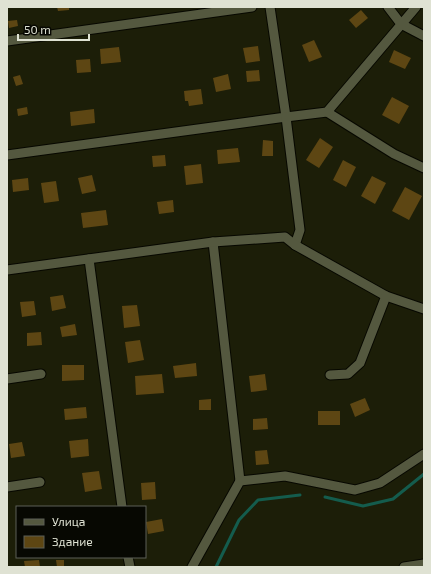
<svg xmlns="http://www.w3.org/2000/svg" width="431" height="574" font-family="'Exo 2',sans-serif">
  <rect width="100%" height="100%" fill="#1c1e08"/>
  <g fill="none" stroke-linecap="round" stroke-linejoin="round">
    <g stroke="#145c4d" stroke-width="3">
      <path d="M325,497L363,506L393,499L424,474"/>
      <path d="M216,567L239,520L258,500L300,495"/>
    </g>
  </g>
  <g fill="#5d4613">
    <path d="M57,7H69V10L58,11Z"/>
    <path d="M361,10L368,18L356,28L349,20Z"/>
    <path d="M17,20L18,26L9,28L8,21Z"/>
    <path d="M314,40L322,57L309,62L302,45Z"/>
    <path d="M258,46L260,61L246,63L243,48Z"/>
    <path d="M119,47L121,62L101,64L100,49Z"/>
    <path d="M394,50L411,58L405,69L389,62Z"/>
    <path d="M90,59L91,72L77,73L76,60Z"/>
    <path d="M259,70L260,81L247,82L246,71Z"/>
    <path d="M228,74L231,89L216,92L213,78Z"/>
    <path d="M20,75L23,84L16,86L13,77Z"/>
    <path d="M201,89L203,104L189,106L188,101H185L184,91Z"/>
    <path d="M392,97L409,106L399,124L382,115Z"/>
    <path d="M27,107L28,114L18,116L17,109Z"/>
    <path d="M94,109L95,123L71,126L70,112Z"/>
    <path d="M320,138L333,147L319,168L306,160Z"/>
    <path d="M263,140L273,141V156H262Z"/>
    <path d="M238,148L240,162L218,164L217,150Z"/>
    <path d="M165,155L166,166L153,167L152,156Z"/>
    <path d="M343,160L356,167L346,187L333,180Z"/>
    <path d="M201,164L203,183L186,185L184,166Z"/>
    <path d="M92,175L96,191L82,194L78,178Z"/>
    <path d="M372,176L386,183L375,204L361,196Z"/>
    <path d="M28,178L29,190L13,192L12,180Z"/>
    <path d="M56,181L59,201L44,203L41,183Z"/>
    <path d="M405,187L422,196L409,220L392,211Z"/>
    <path d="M173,200L174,212L159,214L157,202Z"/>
    <path d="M106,210L108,225L83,228L81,213Z"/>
    <path d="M63,295L66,308L52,311L50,297Z"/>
    <path d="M34,301L36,315L22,317L20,302Z"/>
    <path d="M137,305L140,326L124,328L122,306Z"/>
    <path d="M75,324L77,335L62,337L60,327Z"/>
    <path d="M41,332L42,345L27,346V333Z"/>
    <path d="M140,340L144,360L128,363L125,342Z"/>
    <path d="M196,363L197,376L175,378L173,366Z"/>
    <path d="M62,365H84V380L62,381Z"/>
    <path d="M162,374L164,393L136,395L135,376Z"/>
    <path d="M265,374L267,390L251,392L249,376Z"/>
    <path d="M365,398L370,410L355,417L350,404Z"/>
    <path d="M211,399V410H199V400Z"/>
    <path d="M86,407L87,418L65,420L64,409Z"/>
    <rect x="318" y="411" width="22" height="14"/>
    <path d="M267,418L268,429L253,430V419Z"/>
    <path d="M88,439L89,456L71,458L69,441Z"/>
    <path d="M22,442L25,456L11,458L9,444Z"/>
    <path d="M267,450L269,464L256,465L255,451Z"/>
    <path d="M99,471L102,489L85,492L82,473Z"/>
    <path d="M155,482L156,499L142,500L141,483Z"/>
    <path d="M162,519L164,531L148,534L146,522Z"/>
    <path d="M39,560L40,567H25L24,561Z"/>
    <path d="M56,560H64V567H57Z"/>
  </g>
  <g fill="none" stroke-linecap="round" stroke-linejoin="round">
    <g stroke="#070800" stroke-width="11">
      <g id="minor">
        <path d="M388,7L401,24L424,36"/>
        <path d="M7,41L252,7"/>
        <path d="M327,112L394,154L424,168"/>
        <path d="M7,155L286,117L270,7"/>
        <path d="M213,242L240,481"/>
        <path d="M295,245L300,230L286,117L327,112L416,7"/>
        <path d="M89,259L122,507"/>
        <path d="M7,270L213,242L285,237L295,245L386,296L424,309"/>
        <path d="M330,375L348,374L360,363L386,296"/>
        <path d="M7,379L41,374"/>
        <path d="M7,487L40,482"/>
        <path d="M128,557L130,567"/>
        <path d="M192,567L240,481L285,476L355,490L380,483L424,454"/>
        <path d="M404,567L424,564"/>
      </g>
    </g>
    <use href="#minor" stroke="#54583f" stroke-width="9"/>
  </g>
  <rect width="431" height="574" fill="none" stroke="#dfe2d3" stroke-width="16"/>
  <rect x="16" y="506" width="130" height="52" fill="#070802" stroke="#5d5f56"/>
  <rect x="24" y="519" width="20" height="6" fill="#54583f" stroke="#5d5f56"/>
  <text x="52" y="526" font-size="12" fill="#dfe2d3">Улица</text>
  <rect x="24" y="536" width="20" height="12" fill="#5d4613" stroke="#5d5f56"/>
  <text x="52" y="546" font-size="12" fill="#dfe2d3">Здание</text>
  <path d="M18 34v6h71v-6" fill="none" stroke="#dfe2d3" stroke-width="2"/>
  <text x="24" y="34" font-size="12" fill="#dfe2d3" stroke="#070802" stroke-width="3" paint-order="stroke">50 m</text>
</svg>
